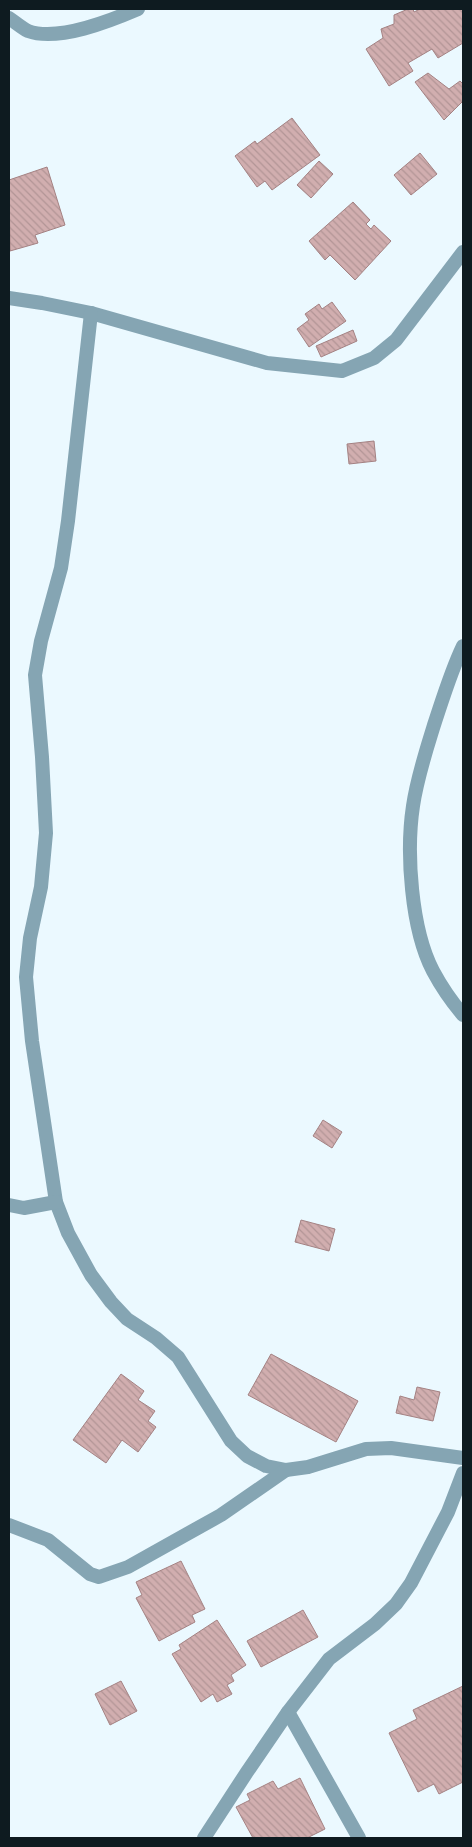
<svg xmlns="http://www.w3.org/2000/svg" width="472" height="1847" font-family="'Fira Sans',sans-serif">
  <defs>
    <pattern id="building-back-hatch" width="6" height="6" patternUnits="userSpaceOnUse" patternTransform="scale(1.25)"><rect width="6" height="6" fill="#d1aeaf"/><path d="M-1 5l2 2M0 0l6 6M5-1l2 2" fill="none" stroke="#b29596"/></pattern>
  </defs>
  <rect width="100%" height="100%" fill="#ebf9ff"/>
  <g fill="url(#building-back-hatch)" stroke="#a48283">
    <path d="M408,9H413L414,12L420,9H463V43L438,58L432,49L408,63L413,71L389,86L366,49L383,38L381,29L394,24V15Z"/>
    <path d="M428,73L449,89L460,81L463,84V101L444,120L415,82Z"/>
    <path d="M292,118L320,155L272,190L265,181L257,187L235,156L255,141L257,144Z"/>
    <path d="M420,153L437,174L411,195L394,175Z"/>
    <path d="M319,161L333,174L311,198L297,185Z"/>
    <path d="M47,167L65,225L35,235L38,243L10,251L9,180Z"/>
    <path d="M353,202L370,220L366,224L371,229L374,225L391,241L355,280L330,255L325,260L309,241Z"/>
    <path d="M332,302L346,321L309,347L297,329L309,320L305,314L319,304L322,309Z"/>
    <path d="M353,330L357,341L321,357L316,346Z"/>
    <path d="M374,441L376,461L349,464L347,444Z"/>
    <path d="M323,1120L342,1132L332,1148L313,1136Z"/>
    <path d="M301,1220L335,1229L329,1251L295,1242Z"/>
    <path d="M271,1354L358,1401L336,1442L248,1395Z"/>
    <path d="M121,1374L144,1391L138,1400L155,1411L148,1421L156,1427L138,1452L122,1440L106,1463L73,1440Z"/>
    <path d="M417,1387L440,1392L433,1421L396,1413L400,1396L414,1400Z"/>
    <path d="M181,1561L205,1609L192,1615L195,1622L159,1641L136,1598L142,1595L136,1582Z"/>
    <path d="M303,1610L318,1637L261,1667L247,1641Z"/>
    <path d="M217,1620L246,1665L231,1675L234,1681L227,1685L232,1694L217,1702L213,1694L201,1702L172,1654L181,1649L179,1645Z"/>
    <path d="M121,1681L137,1711L110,1725L95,1694Z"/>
    <path d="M463,1686V1782L439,1794L434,1784L418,1792L389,1733L417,1719L413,1710Z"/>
    <path d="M300,1778L325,1829L307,1838H253L236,1807L250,1800L247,1794L273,1781L278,1789Z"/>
  </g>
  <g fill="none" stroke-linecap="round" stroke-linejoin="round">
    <g stroke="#85a5b3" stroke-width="14">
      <path d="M9,18C15,22 22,28 28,31C58,42 110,21 138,9"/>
      <path d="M9,298L42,303L91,313L267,363L342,371L374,358L396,340L463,252"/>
      <path d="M91,313L68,521L61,568L41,641L35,675L42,757L46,833L41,887L30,938L26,977L32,1041L56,1202L68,1233L91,1275L111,1302L127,1319L156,1338L178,1357L231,1441L247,1456L266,1466L286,1470L308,1467L366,1449L391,1448L463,1458"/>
      <path d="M463,646C451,671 443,698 434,725C426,751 417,778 413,806C406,852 411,929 433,971C441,986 452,1002 463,1015"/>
      <path d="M9,1205L24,1208L56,1202"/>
      <path d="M9,1525L48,1540L90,1574L99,1577L128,1567L221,1515L286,1470"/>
      <path d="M288,1712L359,1838"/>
      <path d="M204,1838L247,1772L288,1712L329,1659L375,1624L396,1604L411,1583L448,1512L463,1473"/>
    </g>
  </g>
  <rect width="472" height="1847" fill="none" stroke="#0e1b20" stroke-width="20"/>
</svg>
